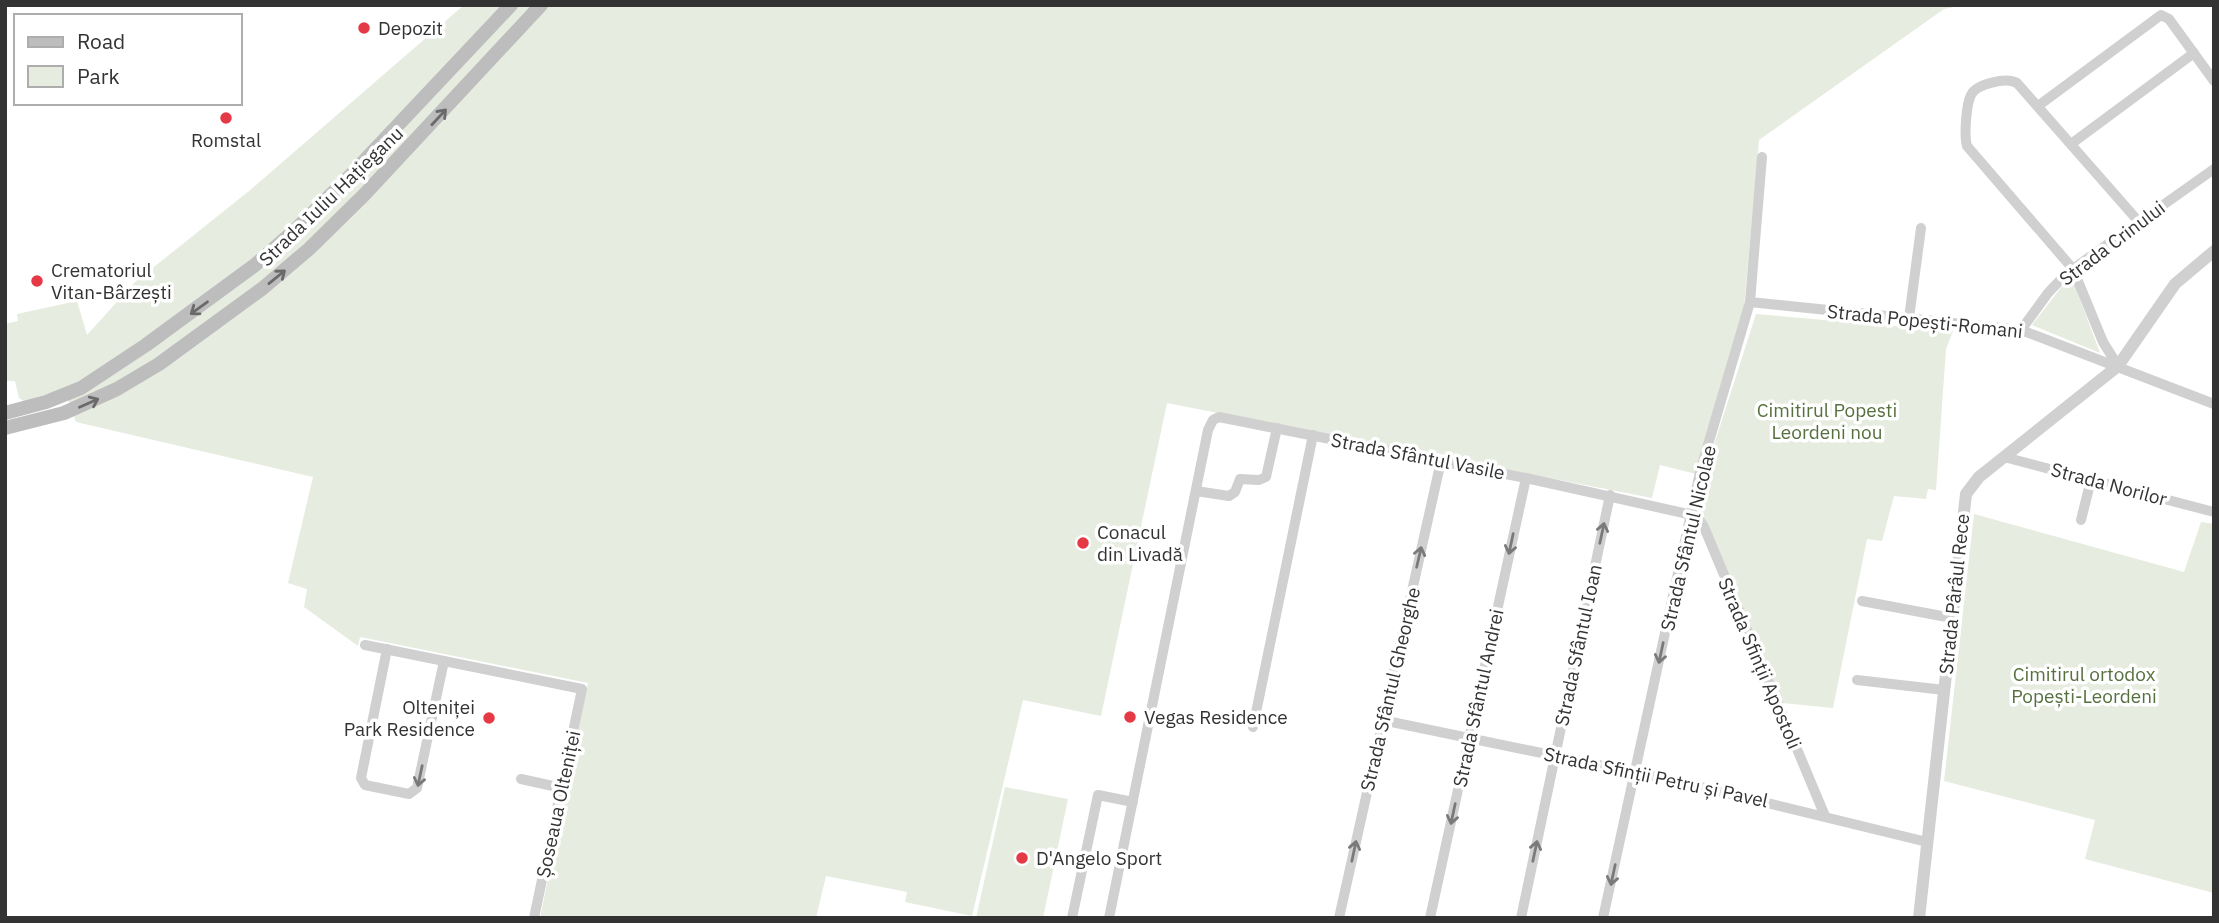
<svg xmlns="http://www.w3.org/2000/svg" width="2219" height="923" font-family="'IBM Plex Sans',sans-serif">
  <rect width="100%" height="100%" fill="#fff"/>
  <g fill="#e6ecdf">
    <path d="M464,5H1964L1944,9L1759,140L1744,307L1696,474L1660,465L1652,498L1167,403L1101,716L1023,700L972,916L905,902L907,892L826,876L816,918H540L588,683L360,637L358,646L304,607L307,589L288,583L313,477L76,422L64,389L24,401L19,398L15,381H5V324L18,321L17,314L77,301L87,335L134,283L249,191Z"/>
    <path d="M2067,280L2073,281L2100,353L2032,325Z"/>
    <path d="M1756,314L1953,331L1946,349L1936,490L1928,489L1926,499L1894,496L1882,541L1867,539L1833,708L1783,703L1698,504L1704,476Z"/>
    <path d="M1974,514L2184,572L2201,522L2214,524V893L2085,859L2095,820L1944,781Z"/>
    <path d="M1005,787L1068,799L1043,918H976Z"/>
  </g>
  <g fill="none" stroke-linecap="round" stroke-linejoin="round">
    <g stroke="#d0d0d0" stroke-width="10">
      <path d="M2038,106L2161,15L2169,19L2214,81"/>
      <path d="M2071,144L2194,53"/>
      <path d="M1750,302L2021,330L2214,404"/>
      <path d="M1909,318L1921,228"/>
      <path d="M2021,330L2048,293L2067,273L2214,169"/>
      <path d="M2118,366L2103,342L2073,269L1967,146C1964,136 1966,105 1971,95C1976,84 2006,77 2017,83L2139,222"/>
      <path d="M2004,457L2214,512"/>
      <path d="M1196,491L1229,496L1235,492L1240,479L1259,480L1266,477L1277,428"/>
      <path d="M2081,520L2091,480"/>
      <path d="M1862,601L1952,618"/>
      <path d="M365,645L582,689L534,918"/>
      <path d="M387,649L361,778L365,785L409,794L417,788L444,661"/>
      <path d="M1857,680L1944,690"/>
      <path d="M1382,720L1681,782L1927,842"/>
      <path d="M1253,727L1313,435"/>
      <path d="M521,779L562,788"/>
      <path d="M1072,918L1098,795L1133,802"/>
      <path d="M1109,918L1208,430L1213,420L1219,417L1526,478L1697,516L1704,527L1825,816"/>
      <path d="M1339,918L1441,461"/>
      <path d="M1430,918L1526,478"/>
      <path d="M1521,918L1610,495"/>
      <path d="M1603,918L1700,472L1750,302L1762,157"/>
    </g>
    <path stroke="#d0d0d0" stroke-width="12" d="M1919,918L1966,494L1979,477L2118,366L2175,284L2214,251"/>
    <g stroke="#bdbdbd" stroke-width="14">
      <path d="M5,413L46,402L81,388L146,345L255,265L295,230L348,178L511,5"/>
      <path d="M5,428L64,413L117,389L159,364L263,288L309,249L364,195L541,5"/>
    </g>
  </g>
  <defs><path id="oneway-shaft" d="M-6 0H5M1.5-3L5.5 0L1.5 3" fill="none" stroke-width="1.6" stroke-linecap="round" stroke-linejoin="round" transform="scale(1.75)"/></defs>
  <g stroke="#6a6a6a">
    <use href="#oneway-shaft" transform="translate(439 117) rotate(-47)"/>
    <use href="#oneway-shaft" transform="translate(277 277) rotate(-39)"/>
    <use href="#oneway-shaft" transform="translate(199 308) rotate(144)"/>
    <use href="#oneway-shaft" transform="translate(89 403) rotate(-24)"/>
  </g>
  <g stroke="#7a7a7a">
    <use href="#oneway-shaft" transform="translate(1602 533) rotate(-78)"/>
    <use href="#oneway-shaft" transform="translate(1511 544) rotate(102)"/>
    <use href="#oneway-shaft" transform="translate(1419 557) rotate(-77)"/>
    <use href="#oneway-shaft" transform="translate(1661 653) rotate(102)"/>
    <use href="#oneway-shaft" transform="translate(420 776) rotate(102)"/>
    <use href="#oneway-shaft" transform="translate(1453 814) rotate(102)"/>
    <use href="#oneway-shaft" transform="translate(1354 851) rotate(-78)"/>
    <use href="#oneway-shaft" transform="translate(1535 851) rotate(-78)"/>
    <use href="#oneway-shaft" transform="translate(1613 875) rotate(102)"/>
  </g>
  <g fill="#e63946" stroke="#fff" stroke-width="2.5">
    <circle cx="364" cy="28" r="7"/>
    <circle cx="226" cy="118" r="7"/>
    <circle cx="37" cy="281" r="7"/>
    <circle cx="1083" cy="543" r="7"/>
    <circle cx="1130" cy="717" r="7"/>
    <circle cx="489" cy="718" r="7"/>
    <circle cx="1022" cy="858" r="7"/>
  </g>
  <g text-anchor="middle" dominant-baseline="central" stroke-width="7" stroke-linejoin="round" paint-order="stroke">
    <g font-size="19" fill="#333" stroke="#fff" text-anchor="start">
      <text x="378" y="28">Depozit</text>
      <text x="226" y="140" text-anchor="middle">Romstal</text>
      <text x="51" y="270">Crematoriul<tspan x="51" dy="22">Vitan-Bârzești</tspan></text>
      <text x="1097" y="532">Conacul<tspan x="1097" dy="22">din Livadă</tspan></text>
      <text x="475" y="707" text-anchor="end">Olteniței<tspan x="475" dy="22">Park Residence</tspan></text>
      <text x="1144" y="717">Vegas Residence</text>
      <text x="1036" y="858">D'Angelo Sport</text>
    </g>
    <g font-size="19" fill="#333" stroke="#fff">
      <text transform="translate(331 196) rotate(-44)">Strada Iuliu Hațieganu</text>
      <text transform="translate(2112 243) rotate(-37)">Strada Crinului</text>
      <text transform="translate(1925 321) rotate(6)">Strada Popești-Romani</text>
      <text transform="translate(1418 456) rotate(11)">Strada Sfântul Vasile</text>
      <text transform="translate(2109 484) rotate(15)">Strada Norilor</text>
      <text transform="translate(1688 538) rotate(-77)">Strada Sfântul Nicolae</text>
      <text transform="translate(1954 594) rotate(-84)">Strada Pârâul Rece</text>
      <text transform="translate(1578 645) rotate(-78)">Strada Sfântul Ioan</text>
      <text transform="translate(1760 663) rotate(67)">Strada Sfinții Apostoli</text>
      <text transform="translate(1390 689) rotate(-77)">Strada Sfântul Gheorghe</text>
      <text transform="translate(1478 698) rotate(-78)">Strada Sfântul Andrei</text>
      <text transform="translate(1656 777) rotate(12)">Strada Sfinții Petru și Pavel</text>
      <text transform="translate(558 804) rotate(-78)">Șoseaua Olteniței</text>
    </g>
    <g font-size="19" fill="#56703f" stroke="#fff">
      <text x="1827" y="410">Cimitirul Popesti<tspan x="1827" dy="22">Leordeni nou</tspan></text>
      <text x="2084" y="674">Cimitirul ortodox<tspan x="2084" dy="22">Popești-Leordeni</tspan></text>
    </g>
  </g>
  <rect width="2219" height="923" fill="none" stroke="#333333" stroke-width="14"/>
  <rect x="14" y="14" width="228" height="91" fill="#ffffff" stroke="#adadad" stroke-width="2"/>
  <rect x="28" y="37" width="35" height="10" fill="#bdbdbd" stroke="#adadad" stroke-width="2"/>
  <text x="77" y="49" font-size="21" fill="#333333">Road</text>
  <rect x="28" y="66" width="35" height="21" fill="#e6ecdf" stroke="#adadad" stroke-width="2"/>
  <text x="77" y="84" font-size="21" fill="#333333">Park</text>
</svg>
